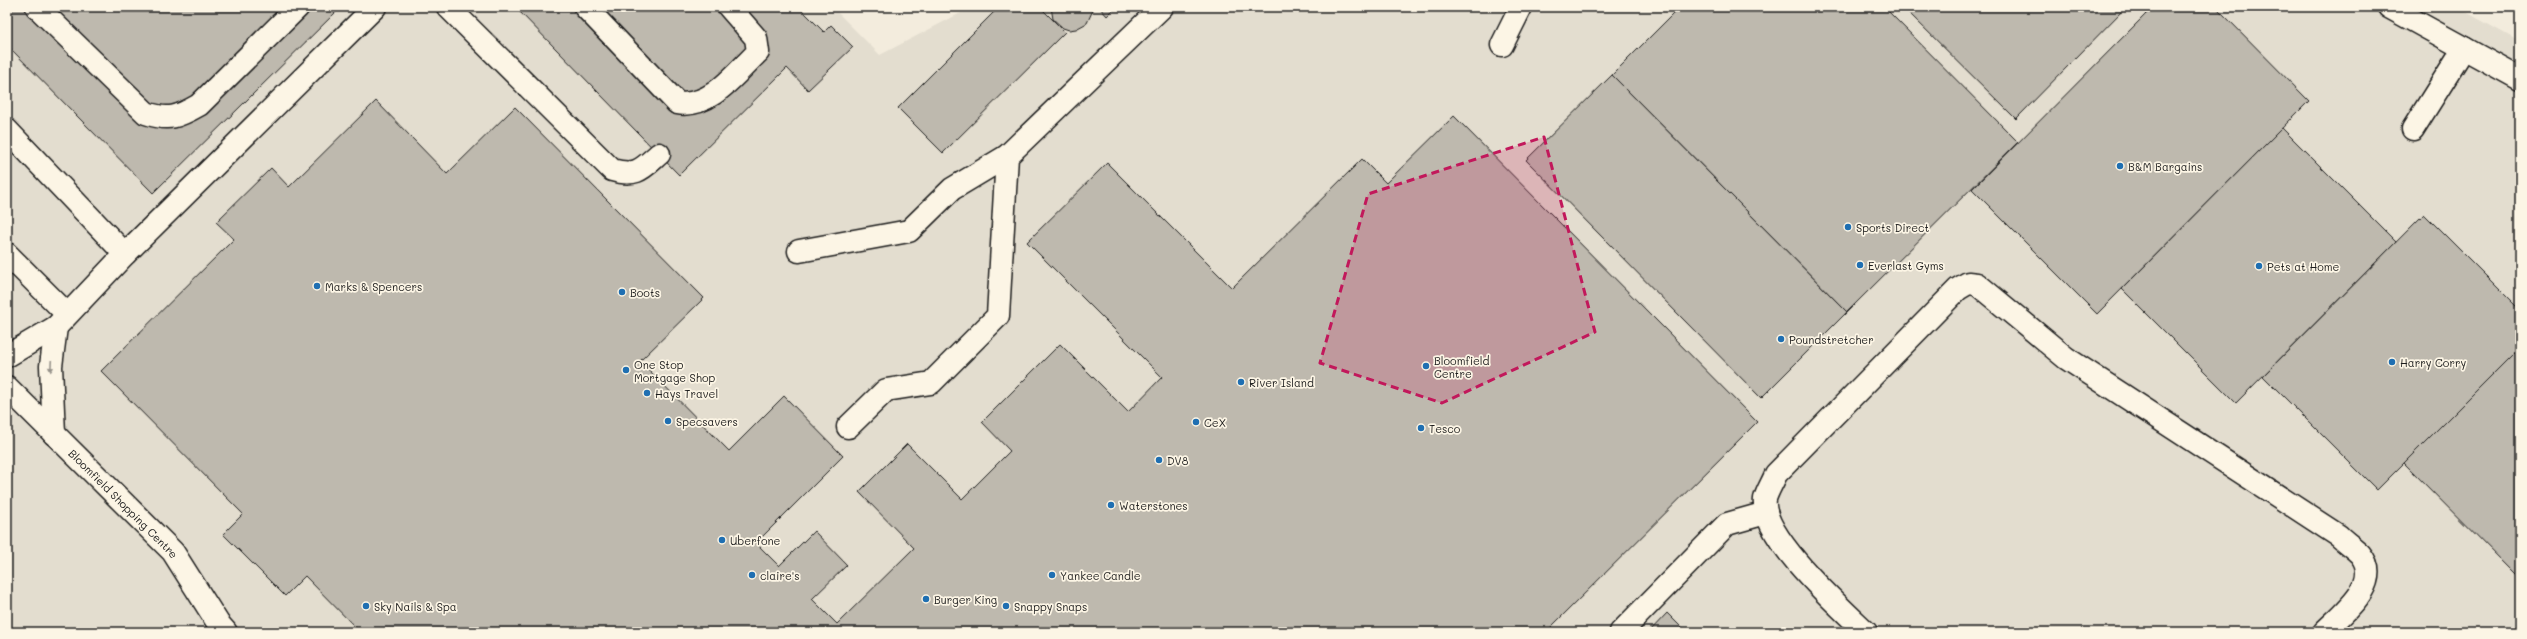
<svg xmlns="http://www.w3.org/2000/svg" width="2527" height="639" font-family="Mali,sans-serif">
  <rect width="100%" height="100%" fill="#f3ecdd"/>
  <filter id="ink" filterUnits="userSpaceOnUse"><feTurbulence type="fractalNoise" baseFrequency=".025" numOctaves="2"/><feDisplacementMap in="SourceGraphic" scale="8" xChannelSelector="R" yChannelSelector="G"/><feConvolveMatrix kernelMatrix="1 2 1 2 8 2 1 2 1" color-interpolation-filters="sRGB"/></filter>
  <g filter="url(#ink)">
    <path fill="#e3ddcf" d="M7,7H832L880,55L972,7H2457L2520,42V632H7Z"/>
    <g fill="#beb9ae" stroke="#1c1c1c">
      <path d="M7,7H341L153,193L7,45Z"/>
      <path d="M515,7H799L824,32L831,25L853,47L808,90L787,68L679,175Z"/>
      <path d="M999,7H1040L1065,32L943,153L898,108Z"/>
      <path d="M1051,7H1092L1093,10L1087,23L1076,29L1069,30L1063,28L1053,19Z"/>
      <path d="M1099,7H1116L1107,16Z"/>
      <path d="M1680,7H1884L2018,142L1847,312L1612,75Z"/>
      <path d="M1903,7H2126L2016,119Z"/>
      <path d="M2153,7H2216L2309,101L2097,314L1972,189Z"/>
      <path d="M1612,75L1847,312L1761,398L1526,160Z"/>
      <path d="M376,101L447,174L515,107L704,298L640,361L729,451L784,396L843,456L756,543L779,566L814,531L847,565L812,599L837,624L914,548L859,492L907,444L962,499L1010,451L982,422L1060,344L1128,412L1162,377L1027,242L1107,163L1232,288L1362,159L1386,183L1454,116L1757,422L1546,632H360L305,576L285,596L223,534L243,514L101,371L234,239L216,222L271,168L289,187Z"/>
      <path d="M2282,128L2396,242L2236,403L2122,289Z"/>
      <path d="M2424,214L2520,310V347L2377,490L2263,376Z"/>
      <path d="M2520,347V576L2518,578L2404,463Z"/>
      <path d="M1667,613L1686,632H1649Z"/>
    </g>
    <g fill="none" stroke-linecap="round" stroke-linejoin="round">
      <g stroke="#1c1c1c" stroke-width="25">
        <g id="service">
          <path d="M37,7L146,113C169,121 178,117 199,105L298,7"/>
          <path d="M448,7L612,170C637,177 642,169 659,154"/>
          <path d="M585,7L677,103C710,109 736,73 758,52L756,38L729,7"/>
          <path d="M2389,7L2520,79"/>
          <path d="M1502,45L1521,7"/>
          <path d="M2413,129L2464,48"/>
          <path d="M7,130L125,254"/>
          <path d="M799,251L909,231L952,189L1007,156"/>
          <path d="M7,254L67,314"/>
          <path d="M7,356L56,327L125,254L375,7"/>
          <path id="s1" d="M7,387L173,552L218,623L226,632"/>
          <path d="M848,427L886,390L931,383L998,316L1007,156L1162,7"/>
          <path d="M54,434L51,366L56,327"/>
          <path d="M1621,632L1727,524L1766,513"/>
          <path d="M1866,632C1840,607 1760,536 1765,499C1767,491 1773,482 1776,474L1958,289L1968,283L1977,284L2066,358L2339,536C2345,542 2354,548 2360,554C2384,583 2342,614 2324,632"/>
        </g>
      </g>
      <use href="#service" stroke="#fcf5e5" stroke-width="22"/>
    </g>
    <defs><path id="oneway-solid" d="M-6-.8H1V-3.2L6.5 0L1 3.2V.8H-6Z"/></defs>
    <use fill="#97938b" href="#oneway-solid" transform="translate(51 366) rotate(93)"/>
  </g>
  <path fill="#c2185b" fill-opacity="0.2" stroke="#c2185b" stroke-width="3" stroke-dasharray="8 5" stroke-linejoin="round" d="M1544,137L1595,332L1442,403L1320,363L1368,194Z"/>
  <g fill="#1f6fb2" stroke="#fcf5e5" stroke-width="1.5">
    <circle cx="2120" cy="166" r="4"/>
    <circle cx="1848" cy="227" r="4"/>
    <circle cx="1860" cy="265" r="4"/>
    <circle cx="2259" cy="266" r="4"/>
    <circle cx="317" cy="286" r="4"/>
    <circle cx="622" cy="292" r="4"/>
    <circle cx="1781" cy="339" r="4"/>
    <circle cx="2392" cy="362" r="4"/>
    <circle cx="1426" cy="366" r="4"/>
    <circle cx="626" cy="370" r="4"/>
    <circle cx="1241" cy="382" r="4"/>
    <circle cx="647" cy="393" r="4"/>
    <circle cx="668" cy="421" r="4"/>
    <circle cx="1196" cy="422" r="4"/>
    <circle cx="1421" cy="428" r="4"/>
    <circle cx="1159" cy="460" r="4"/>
    <circle cx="1111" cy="505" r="4"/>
    <circle cx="722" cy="540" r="4"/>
    <circle cx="752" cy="575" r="4"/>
    <circle cx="1052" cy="575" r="4"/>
    <circle cx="926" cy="599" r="4"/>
    <circle cx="366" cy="606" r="4"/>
    <circle cx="1006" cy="606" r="4"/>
  </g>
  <g text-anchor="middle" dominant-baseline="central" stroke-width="3.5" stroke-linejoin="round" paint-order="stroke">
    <g font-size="11" fill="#1c1c1c" stroke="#fcf5e5" text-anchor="start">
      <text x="2128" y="166">B&amp;M Bargains</text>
      <text x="1856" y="227">Sports Direct</text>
      <text x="1868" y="265">Everlast Gyms</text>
      <text x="2267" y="266">Pets at Home</text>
      <text x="325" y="286">Marks &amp; Spencers</text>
      <text x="630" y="292">Boots</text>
      <text x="1789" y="339">Poundstretcher</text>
      <text x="1434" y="360">Bloomfield<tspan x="1434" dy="13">Centre</tspan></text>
      <text x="2400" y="362">Harry Corry</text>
      <text x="634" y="364">One Stop<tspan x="634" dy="13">Mortgage Shop</tspan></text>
      <text x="1249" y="382">River Island</text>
      <text x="655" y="393">Hays Travel</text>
      <text x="676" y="421">Specsavers</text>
      <text x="1204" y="422">CeX</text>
      <text x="1429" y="428">Tesco</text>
      <text x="1167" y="460">DV8</text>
      <text x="1119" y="505">Waterstones</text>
      <text x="730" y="540">Uberfone</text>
      <text x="760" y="575">claire's</text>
      <text x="1060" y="575">Yankee Candle</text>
      <text x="934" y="599">Burger King</text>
      <text x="374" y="606">Sky Nails &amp; Spa</text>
      <text x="1014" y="606">Snappy Snaps</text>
    </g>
    <g font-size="11" fill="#1c1c1c" stroke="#fcf5e5">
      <text stroke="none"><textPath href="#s1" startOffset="165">Bloomfield Shopping Centre</textPath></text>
    </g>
  </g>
  <rect width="2527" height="639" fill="none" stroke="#fcf5e5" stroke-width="24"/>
  <rect x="12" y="12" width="2503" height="615" fill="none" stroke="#1c1c1c" stroke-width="1.5" filter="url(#ink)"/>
</svg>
